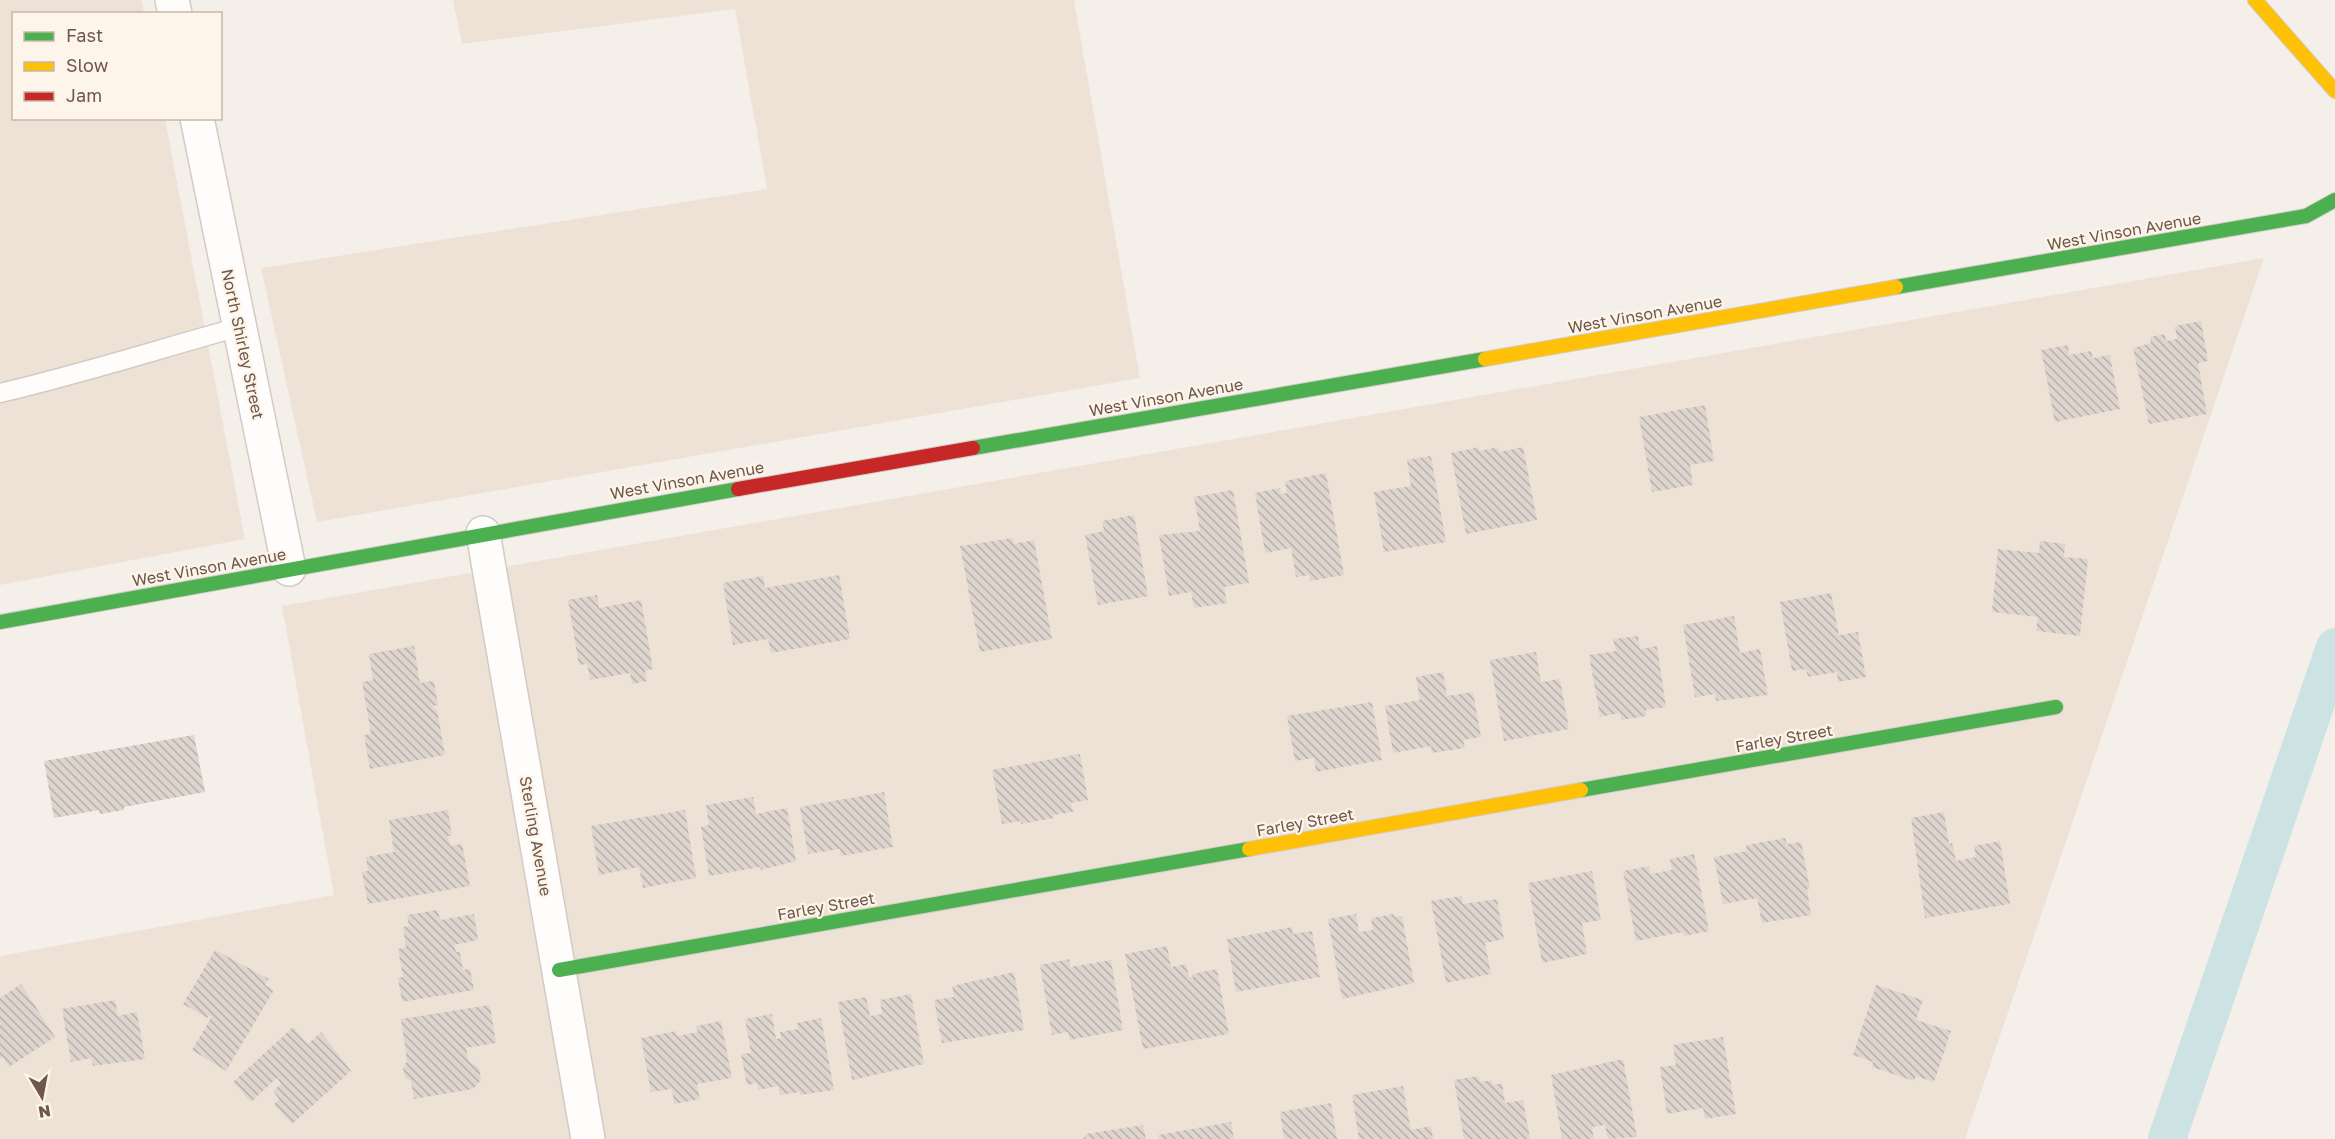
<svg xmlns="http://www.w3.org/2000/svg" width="2335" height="1139" font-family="'Golos Text',sans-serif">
  <defs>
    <pattern id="building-back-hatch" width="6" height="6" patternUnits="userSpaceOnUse" patternTransform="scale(1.5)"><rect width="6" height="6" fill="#ded5cf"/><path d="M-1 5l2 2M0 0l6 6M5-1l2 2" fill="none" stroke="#b8b0aa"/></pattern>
  </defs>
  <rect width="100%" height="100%" fill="#f5efe9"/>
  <g fill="#eee2d7">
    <path d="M0,0H141L144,13L14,14V118L165,119L245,539L0,585Z"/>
    <path d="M453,0H1074L1140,378L317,522L261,268L767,189L735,9L462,44Z"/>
    <path d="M2264,258L1965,1139H0V956L334,895L282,606Z"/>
  </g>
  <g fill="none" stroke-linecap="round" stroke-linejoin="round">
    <path stroke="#cce2e3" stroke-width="38" d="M2167,1139L2335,647"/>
  </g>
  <g fill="url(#building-back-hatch)">
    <path d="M2201,321L2208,361L2198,363L2207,414L2149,424L2133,348L2151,343L2150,337L2165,334L2166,341L2177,339L2175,326Z"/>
    <path d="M2068,345L2069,355L2091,351L2093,358L2110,355L2120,409L2055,422L2041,350Z"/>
    <path d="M1705,405L1714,461L1690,465L1693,485L1652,492L1639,417Z"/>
    <path d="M1479,447V451L1498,447L1499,452L1523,447L1537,520L1466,534L1451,453Z"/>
    <path d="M1431,456L1446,542L1384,552L1374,492L1411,486L1407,460Z"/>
    <path d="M1326,473L1344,575L1310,581L1309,575L1296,577L1291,548L1265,553L1255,493L1280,488L1281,494L1287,493L1285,481Z"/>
    <path d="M1233,490L1249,583L1224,587L1227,603L1194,608L1191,592L1169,596L1159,535L1200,531L1194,497Z"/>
    <path d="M1134,515L1148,596L1098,605L1085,535L1104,531L1102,521Z"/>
    <path d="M1013,538L1014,544L1034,540L1052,639L980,652L960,546Z"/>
    <path d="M2040,541L2065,544L2064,557L2088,559L2080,636L2036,631L2038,617L1992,612L1998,549L2039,553Z"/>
    <path d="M839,575L850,639L771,653L768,639L733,645L723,583L763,576L765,588Z"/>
    <path d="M1831,593L1839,635L1858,632L1866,677L1838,682L1837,672L1808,677L1806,669L1792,671L1780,602Z"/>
    <path d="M597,595L599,608L641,600L653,669L645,671L647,681L632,684L630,673L590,680L587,664L579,665L568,600Z"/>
    <path d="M1734,616L1740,653L1760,649L1768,695L1716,701L1715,694L1695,697L1683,625Z"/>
    <path d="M1638,636L1640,649L1657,646L1666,707L1646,710V716L1621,720L1620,713L1600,717L1589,655L1616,651L1613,639Z"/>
    <path d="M414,646L420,683L434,681L438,705L433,706L434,709H437L445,755L370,769L364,735L371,734L362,682L373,680L369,654Z"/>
    <path d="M1536,652L1541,682L1560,679L1569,729L1504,741L1490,660Z"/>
    <path d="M1443,672L1447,696L1473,692L1481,737L1463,740L1465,748L1432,753L1431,746L1393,753L1385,706L1420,700L1416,677Z"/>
    <path d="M1372,702L1382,760L1316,772L1314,758L1295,761L1287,716Z"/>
    <path d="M194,735L205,792L124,807V810L100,814L99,810L54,818L44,761Z"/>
    <path d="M1080,754L1088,800L1071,803L1073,812L1053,815L1054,818L1021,824V821L1002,824L992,770Z"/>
    <path d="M884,792L893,847L841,856L840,849L808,854L800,807Z"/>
    <path d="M753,797L756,814L787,808L796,861L761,870L760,867L709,876L701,827L709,825L706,805Z"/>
    <path d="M448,810L452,836H448L450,846L462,844L470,886L368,904L362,872L368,871L366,857L394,852L389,820Z"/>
    <path d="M685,810L696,878L643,888L639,867L599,875L591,826Z"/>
    <path d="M1944,812L1949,844L1952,843L1956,861L1976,857L1974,846L2000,841L2010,904L1925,918L1911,818Z"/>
    <path d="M1785,838L1787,844L1801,842L1810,889H1807L1811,915L1762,923L1757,898L1723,904L1714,857L1747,851L1746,845Z"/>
    <path d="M1694,854L1709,931L1684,936L1683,932L1636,941L1623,871L1649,866L1650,874L1672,870L1670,859Z"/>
    <path d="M1592,871L1601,920L1582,923L1587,954L1542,963L1528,883Z"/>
    <path d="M1462,896L1463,904L1497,899L1504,939L1485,943L1491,974L1446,983L1431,901Z"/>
    <path d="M438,910L440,920L474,914L478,940L454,945L456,952H460L463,970L470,969L474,990L402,1002L398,978L403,977L398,949L406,947L403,927L409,926L407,915Z"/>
    <path d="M1356,914L1359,932L1373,930L1371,918L1394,914L1395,917L1402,916L1414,983L1342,999L1328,919Z"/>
    <path d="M1292,927L1293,934L1312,931L1320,977L1236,992L1227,939Z"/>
    <path d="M1167,946L1171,967L1186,964L1189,977H1193L1192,974L1217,969L1229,1034L1143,1049L1125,954Z"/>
    <path d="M215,950L269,979L265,985L274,990L226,1071L192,1050L212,1016L209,1015L207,1018L183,1004Z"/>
    <path d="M1069,959L1070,967L1111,960L1123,1030L1070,1040L1068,1032L1052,1035L1040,965Z"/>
    <path d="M1014,972L1024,1030L942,1043L934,1000L954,997L952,986Z"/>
    <path d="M21,984L55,1037L9,1067L3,1057L0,1059V998Z"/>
    <path d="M1876,985L1923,1000L1916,1020L1951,1031L1934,1082L1916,1076L1914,1081L1872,1067L1873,1062L1853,1055Z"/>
    <path d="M911,994L924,1064L852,1080L838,1002L866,997L870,1016L882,1014L880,1000Z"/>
    <path d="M115,1000L118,1016L137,1012L145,1059L93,1066L91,1058L71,1062L62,1009Z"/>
    <path d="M490,1005L496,1043L466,1048L469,1061L479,1068L481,1080L473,1089L414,1099L411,1081L405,1078L403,1068L407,1061L401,1019Z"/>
    <path d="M772,1014L776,1039L781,1038L780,1032L798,1029L797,1023L821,1018L834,1090L800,1095V1092L780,1095L778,1086L758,1090L757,1083L747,1085L741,1054L751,1053L745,1019Z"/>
    <path d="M721,1021L732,1078L697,1084L700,1099L674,1104L672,1089L651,1092L641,1038L676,1031L677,1036L698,1032L696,1026Z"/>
    <path d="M293,1027L308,1044L321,1032L351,1071L292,1124L274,1104L279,1099L273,1091L281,1084L277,1078L251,1102L233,1082Z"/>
    <path d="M1723,1037L1736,1114L1705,1119L1703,1108L1667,1114L1660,1067L1676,1065L1673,1045Z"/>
    <path d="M1623,1059L1637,1137L1608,1139L1605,1125L1592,1127L1594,1139H1562L1551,1075Z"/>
    <path d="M1478,1076L1480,1082L1492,1080L1493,1085L1502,1083L1505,1103L1523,1100L1530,1139H1464L1454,1080Z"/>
    <path d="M1403,1086L1411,1130L1431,1126L1433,1139H1359L1352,1095Z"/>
    <path d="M1331,1103L1337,1139H1284L1280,1112Z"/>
    <path d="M1231,1122L1234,1139H1159L1158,1135Z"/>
    <path d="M1143,1125L1146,1139H1083L1086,1134Z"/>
  </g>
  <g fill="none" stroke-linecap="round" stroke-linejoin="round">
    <g stroke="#d2cbc4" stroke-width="21">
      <path id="lane" d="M0,393C81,374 159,349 239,327"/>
    </g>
    <g stroke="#d2cbc4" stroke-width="36">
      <g id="street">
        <path d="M172,0L175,14"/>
        <path d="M197,118L289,569"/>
        <path d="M483,533L588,1139"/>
      </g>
    </g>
    <g stroke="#d4ccc6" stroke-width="16">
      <g id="fast">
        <path d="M1896,287L2306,216L2335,200"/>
        <path d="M973,448L1485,359"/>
        <path d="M0,622L738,489"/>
        <path d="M1581,790L2056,707"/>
        <path d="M559,970L1249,849"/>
      </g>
    </g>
    <g stroke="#d4ccc6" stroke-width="16">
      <g id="slow">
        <path d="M2255,0L2335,91"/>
        <path d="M1485,359L1896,287"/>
        <path d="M1249,849L1581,790"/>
      </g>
    </g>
    <g stroke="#d4ccc6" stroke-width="16">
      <path id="jam" d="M738,489L973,448"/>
    </g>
    <use href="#lane" stroke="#fefdfc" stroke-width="18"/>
    <use href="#street" stroke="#fefdfc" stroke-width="33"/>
    <use href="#fast" stroke="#4caf50" stroke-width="14"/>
    <use href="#slow" stroke="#ffc107" stroke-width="14"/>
    <use href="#jam" stroke="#c62828" stroke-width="14"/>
  </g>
  <g text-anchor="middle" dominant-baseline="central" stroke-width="4.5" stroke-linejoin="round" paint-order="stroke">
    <g font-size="16" fill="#70574c" stroke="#fdf5e9">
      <text transform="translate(2124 231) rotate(-10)">West Vinson Avenue</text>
      <text transform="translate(1645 314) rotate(-10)">West Vinson Avenue</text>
      <text transform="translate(243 344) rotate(78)">North Shirley Street</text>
      <text transform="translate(1166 397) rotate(-10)">West Vinson Avenue</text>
      <text transform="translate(687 480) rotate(-10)">West Vinson Avenue</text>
      <text transform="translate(209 567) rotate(-10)">West Vinson Avenue</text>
      <text transform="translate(1784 738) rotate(-10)">Farley Street</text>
      <text transform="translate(1305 822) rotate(-10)">Farley Street</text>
      <text transform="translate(536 836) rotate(80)">Sterling Avenue</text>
      <text transform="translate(826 906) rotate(-10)">Farley Street</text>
    </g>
  </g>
  <rect x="12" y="12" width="210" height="108" fill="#fdf5e9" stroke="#c5b6aa" stroke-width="1.5"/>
  <rect x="24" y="32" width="30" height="9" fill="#4caf50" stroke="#c5b6aa" stroke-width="1.5"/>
  <text x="66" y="42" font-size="18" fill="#70574c">Fast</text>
  <rect x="24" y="62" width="30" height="9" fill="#ffc107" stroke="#c5b6aa" stroke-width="1.5"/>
  <text x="66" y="72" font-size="18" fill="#70574c">Slow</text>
  <rect x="24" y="92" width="30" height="9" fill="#c62828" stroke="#c5b6aa" stroke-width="1.5"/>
  <text x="66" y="102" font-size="18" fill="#70574c">Jam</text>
  <g transform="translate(42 1097) rotate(170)" stroke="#fdf5e9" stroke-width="4.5" paint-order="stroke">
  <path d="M0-4.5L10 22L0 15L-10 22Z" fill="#70574c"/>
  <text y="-9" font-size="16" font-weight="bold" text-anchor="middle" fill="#70574c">N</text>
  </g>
</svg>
